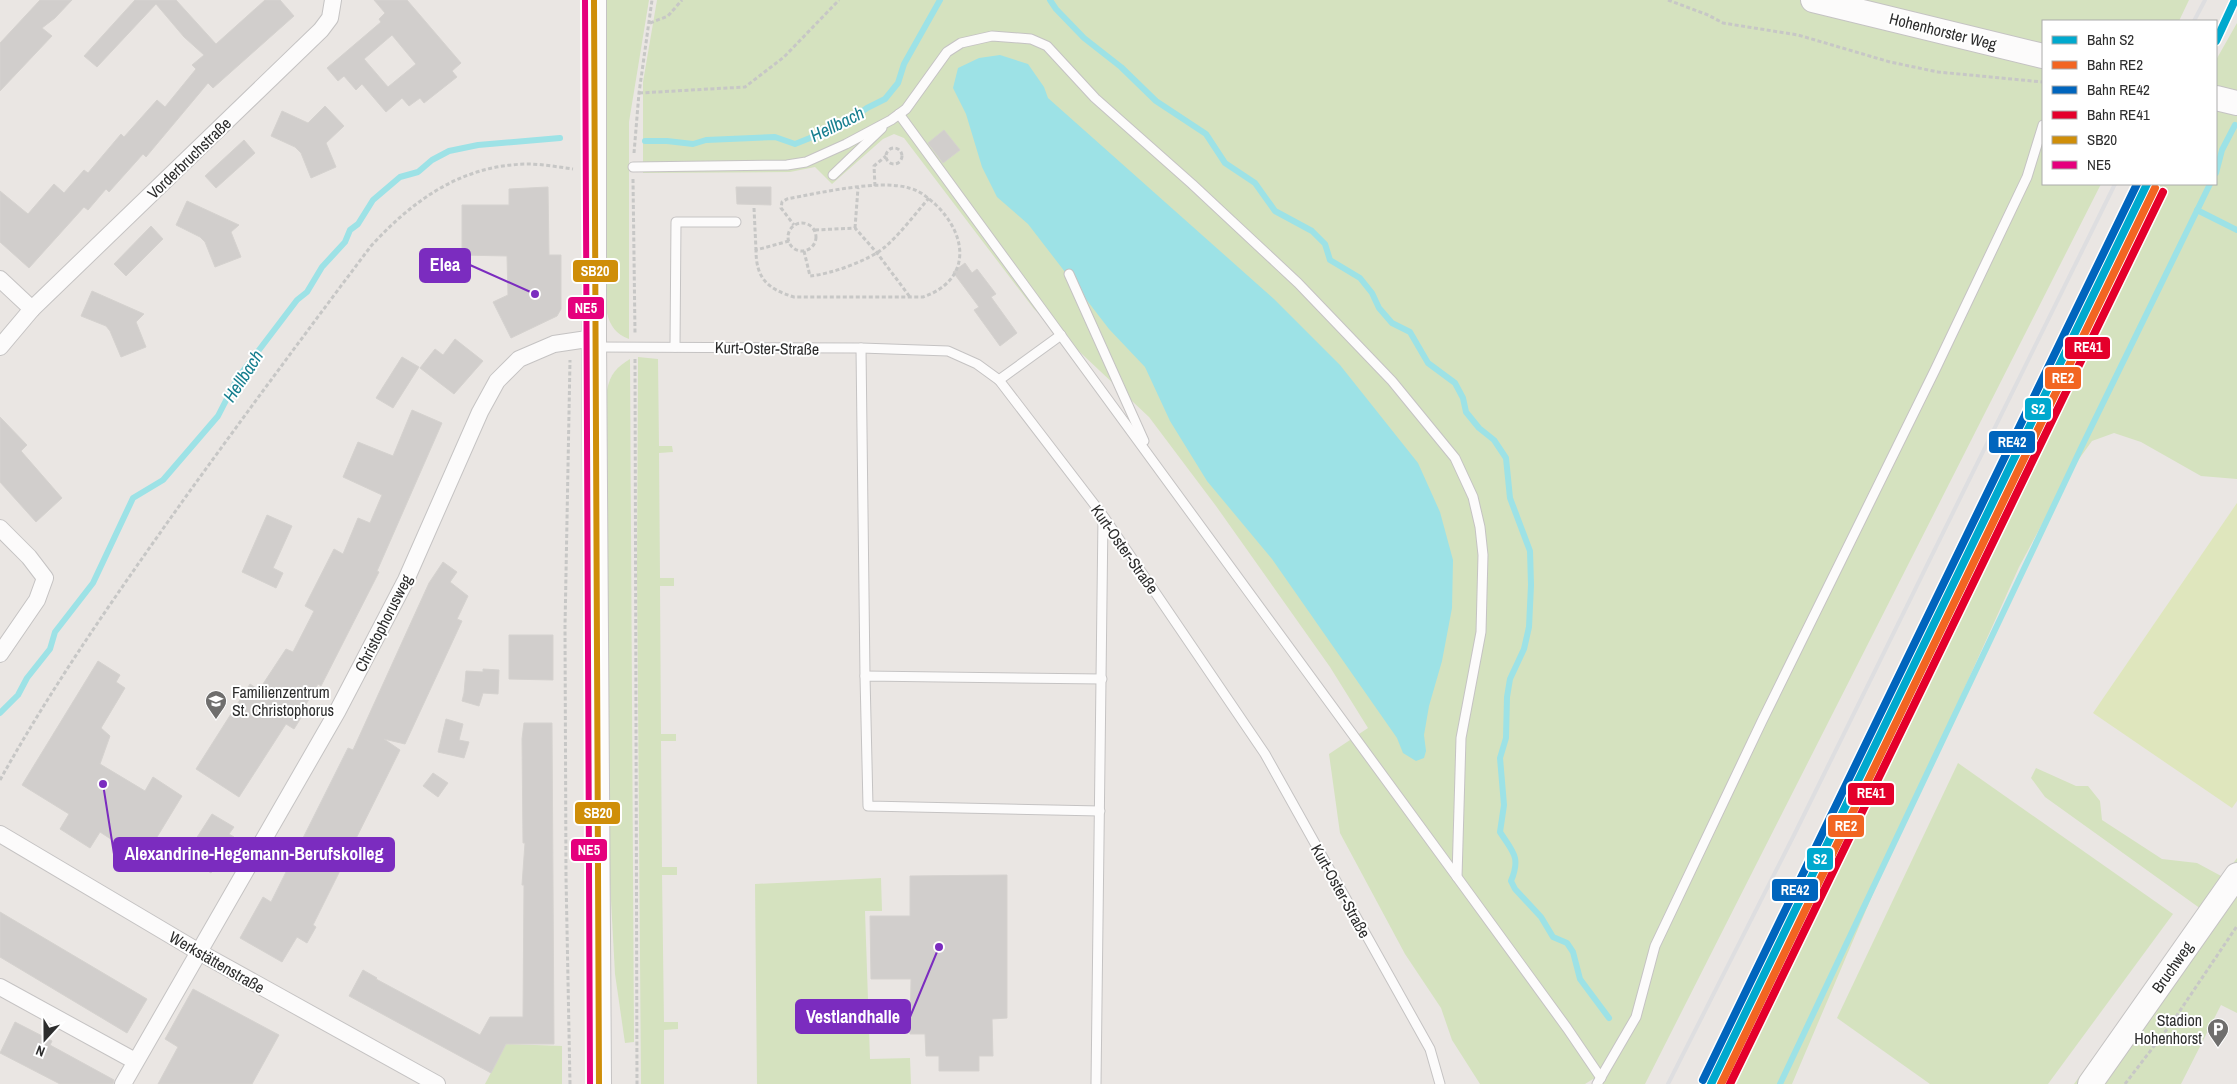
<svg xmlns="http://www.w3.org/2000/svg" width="2237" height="1084" font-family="'Archivo Narrow',sans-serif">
  <rect width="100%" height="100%" fill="#eae6e3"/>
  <g fill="#d5e2bf">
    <path d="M606,0H649L629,122V339C616,334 610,326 607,313Z"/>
    <path d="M657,0H2189L2179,21H2043V184H2101L1645,1084H1601L1593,1079L1585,1084H1480L1452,1040L1441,1008L1405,954L1340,833L1329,754L1368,728L1330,667L1216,506L1149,417L1034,309L904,138L894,134L883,139L832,184L815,167L790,172L643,173V82Z"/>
    <path d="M2237,23V479L2201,476L2141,442L2114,433L2092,441L2071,470L2019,567L1889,856L1792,1084H1726L1939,643L2154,184H2216V60Z"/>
    <path d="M638,357L658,359L659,446H672L673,452L659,453L660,578H674V586H660L661,734H676V741H661L662,867H677V875H662L664,1022H678V1029L664,1030V1084H641L637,571Z"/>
    <path d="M630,359L634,1042L625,1043L615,974L609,863L607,390C610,374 617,367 630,359Z"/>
    <path d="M1958,763L2173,914L2048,1084H1930L1837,1018Z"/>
    <path d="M2036,768L2076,786H2088L2100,801L2102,820L2162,859L2197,863L2223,877L2237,858V1013L2221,1005L2181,1084H2074L2201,909L2045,797L2031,778Z"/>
    <path d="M881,878L882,911H865L870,1059L910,1058L911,1084H757L755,884Z"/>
    <path d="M506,1044L562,1046V1084H485Z"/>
  </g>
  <path fill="#dfe6bd" d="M2237,503V801L2232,808L2093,713Z"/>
  <path fill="#9de2e6" d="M1000,55L1028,64L1044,87L1048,98L1274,299L1340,365L1418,463L1440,512L1453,560L1452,608L1442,661L1429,706L1424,735L1426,751L1424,758L1416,761L1403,753L1397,738L1272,559L1207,481L1170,421L1145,367L1109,329L1028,224L997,197L982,167L966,114L953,88L958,68L979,58Z"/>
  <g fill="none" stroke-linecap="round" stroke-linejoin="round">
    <g stroke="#9de2e6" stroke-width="6">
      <path d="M1050,0L1056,9L1084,38L1121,67L1156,101L1206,134L1225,163L1255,183L1275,211L1312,231L1325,244L1330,260L1360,278L1372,293L1379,308L1392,323L1410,332L1428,363L1455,383L1463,398L1466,412L1479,428L1494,440L1506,458L1510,498L1530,551L1531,585L1529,627L1524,649L1510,679L1507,697L1506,738L1500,758L1504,805L1500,832C1513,852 1521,857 1511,881L1515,889L1541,917L1553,937L1567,943L1573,952L1580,979L1609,1018"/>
      <path d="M645,141H667L693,144L706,140L775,137L795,144L845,124L867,108L885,99L898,83L904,64L940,0"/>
      <path d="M2216,173L2222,150L2235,125"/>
      <path d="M2197,210L2237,230"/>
      <path d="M0,713L18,695L27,678L50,649L55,632L93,583L133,498L163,480L218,416L237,379L297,300L307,292L322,267L345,242L350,230L358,224L373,200L400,177L418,172L432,160L449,151L478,145L560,138"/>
      <path d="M1780,1084L2082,446L2210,184"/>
    </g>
  </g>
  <g fill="#d1cecc" stroke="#d5d2cf" fill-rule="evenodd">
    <path d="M40,0H72L55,18L42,28L52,36L0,91V43Z"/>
    <path d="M135,0H176L216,44L265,0H280L294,16L213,88L208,83L146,157L143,154L109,192L106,189L88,210L84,207L29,268L0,242V191L28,214L54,184L64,193L84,170L88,173L121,134L124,137L157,100L165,107L196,69L192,65L204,55L184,37L156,4L97,67L84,56Z"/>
    <path d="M374,0H407L461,63L452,71L457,77L424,103L420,98L409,106L402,98L386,112L362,84L356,90L344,76L338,81L327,68L381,22L379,19L385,13ZM392,35L416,64L388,87L364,59Z"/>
    <path d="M325,106L344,126L326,143L336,167L311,178L301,153L295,147L271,136L282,111L308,123Z"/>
    <path d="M944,130L960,150L943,163L928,143Z"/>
    <path d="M244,140L255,153L216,188L205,176Z"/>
    <path d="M548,187L549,255H561V309L557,316L511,338L493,302L508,295L507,256L462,255V205H509V189Z"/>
    <path d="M736,187H771V205L737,204Z"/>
    <path d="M187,201L239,225L231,232L241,257L215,267L205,242L200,237L176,225Z"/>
    <path d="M151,226L163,239L126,276L114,264Z"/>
    <path d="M965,263L972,273L977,269L996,294L991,297L1017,333L1000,346L974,310L979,307L953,272Z"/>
    <path d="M92,291L144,314L136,322L146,347L121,357L110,331L106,326L81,316Z"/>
    <path d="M455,339L483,361L454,394L420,368L435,349L443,355Z"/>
    <path d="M402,357L419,367L393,408L376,398Z"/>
    <path d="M412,410L442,423L377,571L379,572L321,686L318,684L302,711L304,713L294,729L286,724L239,797L196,769L250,684L259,690L286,649L293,652L314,611L305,606L334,549L343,554L358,518L370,523L382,495L343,477L358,442L393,456Z"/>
    <path d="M0,417L27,445L21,451L62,498L36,522L0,482Z"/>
    <path d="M267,515L292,526L273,568L283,573L276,588L242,572Z"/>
    <path d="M443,562L457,572L450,582L468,596L457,619L462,621L405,744L384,739L400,750L313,925L316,927L307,943L297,937L282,962L240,938L263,897L271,902L348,748L353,750L429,583Z"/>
    <path d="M509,635H553V680L509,679Z"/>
    <path d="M98,661L120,675L116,682L125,688L101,728L110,736L100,764L145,791L153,777L182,796L143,860L100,832L90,848L60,829L69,814L22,785Z"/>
    <path d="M483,669L499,670L498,694L483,693L479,706L462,701L464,693L466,671L483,672Z"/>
    <path d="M446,719L463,724L459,740L469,742L464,758L438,752Z"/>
    <path d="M524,723H552L554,1044H506L491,1073L349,996L363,970L377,978L376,979L480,1035L490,1017H523L524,885H522L525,843H523L522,739Z"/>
    <path d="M433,773L448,783L438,797L423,786Z"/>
    <path d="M212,814L234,827L229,834L234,837L211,873L185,856Z"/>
    <path d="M1007,875V1018L992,1019L993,1056H979V1071H939V1056H926L925,1034H910L911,979H871L870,916H910V876Z"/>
    <path d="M0,912L147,999L127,1033L0,957Z"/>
    <path d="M193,989L279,1035L252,1084H158L178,1047L165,1039Z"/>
    <path d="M15,1022L52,1041L50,1045L114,1080L113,1084H60L0,1053Z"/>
  </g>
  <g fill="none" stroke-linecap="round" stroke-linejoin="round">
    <g stroke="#c5c3c3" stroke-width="11">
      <g id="lane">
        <path d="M899,114L1457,877"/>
        <path d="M633,167L787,165L806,162L846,144L891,120L906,109L947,52L961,43L992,36L1031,39L1047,46L1095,98L1192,184L1298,283L1392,381L1455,458L1473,497L1480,527L1483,555L1481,632L1461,738L1457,877L1567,1028L1601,1078"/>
        <path d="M833,175L882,128"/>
        <path d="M1069,274L1144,441"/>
        <path d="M595,347L861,348L948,351L977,364L999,380L1104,517L1265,754L1430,1049L1440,1084"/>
        <path d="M675,347L676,222H736"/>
        <path d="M861,348L865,676"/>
        <path d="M999,380L1061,335"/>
        <path d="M1100,811L868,806L865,676L1102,679"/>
        <path d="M1096,1084L1103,517"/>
        <path d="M1597,1084L1636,1017L1655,946L1762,721L1935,370L2027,177L2043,125"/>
      </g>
    </g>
    <g stroke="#c5c3c3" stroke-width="18">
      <g id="street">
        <path d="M0,279L32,309"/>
        <path d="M0,347L32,309L321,30L330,18L333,0"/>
        <path d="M0,528L29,557L45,578L37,600L0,654"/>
        <path d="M0,834L199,952L437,1084"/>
        <path d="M0,987L135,1061"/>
        <path d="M123,1084L337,712L406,580L480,412L497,381L519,359L554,344L594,338"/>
      </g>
    </g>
    <g stroke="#c5c3c3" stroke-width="26">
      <g id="secondary">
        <path d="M594,0V338L599,1084"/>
        <path d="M1813,0L2043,56"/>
        <path d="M2216,98L2237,103"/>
        <path d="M2090,1084L2237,875"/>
      </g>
    </g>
    <g stroke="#c7c7c6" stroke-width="3" stroke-dasharray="4 2.5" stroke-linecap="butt">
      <path d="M1668,0L1708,15L1723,23L1798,35L1890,62L1938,72L2043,82"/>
      <path d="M650,23L668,16L682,0"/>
      <path d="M639,93L745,87L784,57L839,0"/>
      <circle cx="894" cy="156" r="8"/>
      <path d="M634,153L639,93L652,0"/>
      <path d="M633,179L635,333"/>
      <path d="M875,186L874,166L886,156"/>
      <path d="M754,208L756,250"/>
      <circle cx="802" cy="237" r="14"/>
      <path d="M855,228L858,188"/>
      <path d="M815,230L855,228L877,253L910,297"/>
      <path d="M789,241L756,250C756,279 768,289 794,297H923C972,280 968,235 935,204C927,197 919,190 909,188C879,179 819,193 787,199L782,202L781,208L794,225"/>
      <path d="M804,251L810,276C831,274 868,261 885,247C901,233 915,214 929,198"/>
      <path d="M635,359L637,1084"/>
      <path d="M0,780C54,683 118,592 182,502C244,416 307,331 371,246C413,200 462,165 527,164C542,164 558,167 573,169"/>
      <path d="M570,1084L566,877L565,627L570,360"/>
      <path d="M2125,1084L2171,1024L2237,926"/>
    </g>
    <use href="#lane" stroke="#fcfbfb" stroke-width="9"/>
    <use href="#street" stroke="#fcfbfb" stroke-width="16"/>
    <use href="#secondary" stroke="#fcfbfb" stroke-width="24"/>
    <g stroke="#dedee0" stroke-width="4">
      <path d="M2194,21L2205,0"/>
      <path d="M1668,1084L1795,833L2115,184"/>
    </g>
    <g stroke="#fff" stroke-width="10">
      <path id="bus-1" d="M594,0L599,1084"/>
    </g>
    <g stroke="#fff" stroke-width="10">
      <path id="bus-2" d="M585,0L590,1084"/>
    </g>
    <use href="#bus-1" stroke="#cf8e09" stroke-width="6"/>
    <use href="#bus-2" stroke="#e5007d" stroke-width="6"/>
    <g stroke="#fff" stroke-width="11">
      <g id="rail-1">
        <path d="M2216,41L2235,0"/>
        <path d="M1711,1084L2147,184"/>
      </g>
    </g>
    <g stroke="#fff" stroke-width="11">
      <path id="rail-2" d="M1721,1084L2155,188"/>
    </g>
    <g stroke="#fff" stroke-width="11">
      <path id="rail-3" d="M1703,1080L2137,184"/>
    </g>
    <g stroke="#fff" stroke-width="11">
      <path id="rail-4" d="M1730,1084L2163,192"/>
    </g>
    <use href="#rail-1" stroke="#00a9ce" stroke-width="8"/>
    <use href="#rail-2" stroke="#f26522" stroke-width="8"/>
    <use href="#rail-3" stroke="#0065bd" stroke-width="8"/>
    <use href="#rail-4" stroke="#e4002b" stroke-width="8"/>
  </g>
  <defs>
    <g id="school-pin" transform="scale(1.125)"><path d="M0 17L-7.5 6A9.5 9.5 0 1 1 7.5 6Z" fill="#6f6e6d" stroke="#fff"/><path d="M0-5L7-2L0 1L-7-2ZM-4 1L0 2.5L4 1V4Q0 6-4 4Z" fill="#fff"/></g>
    <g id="parking-pin" transform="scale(1.125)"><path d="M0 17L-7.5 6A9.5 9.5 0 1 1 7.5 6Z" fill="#6f6e6d" stroke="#fff"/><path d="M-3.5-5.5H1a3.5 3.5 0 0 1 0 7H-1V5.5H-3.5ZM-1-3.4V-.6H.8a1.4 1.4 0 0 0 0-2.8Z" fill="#fff"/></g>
  </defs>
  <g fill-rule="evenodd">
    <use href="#school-pin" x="216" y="701"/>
    <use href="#parking-pin" x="2218" y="1029"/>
  </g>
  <g text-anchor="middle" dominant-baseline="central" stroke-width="4" stroke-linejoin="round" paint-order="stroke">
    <g font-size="16" fill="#2d2d2d" stroke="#fff">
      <text transform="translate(1943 31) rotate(14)">Hohenhorster Weg</text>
      <text transform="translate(189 158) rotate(-44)">Vorderbruchstraße</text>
      <text transform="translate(767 348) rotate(1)">Kurt-Oster-Straße</text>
      <text transform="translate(1125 549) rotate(55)">Kurt-Oster-Straße</text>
      <text transform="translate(383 623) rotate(-63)">Christophorusweg</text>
      <text transform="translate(1341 891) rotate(61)">Kurt-Oster-Straße</text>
      <text transform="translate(217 962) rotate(30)">Werkstättenstraße</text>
      <text transform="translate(2172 967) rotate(-55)">Bruchweg</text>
    </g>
    <g font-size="16" fill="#2d2d2d" stroke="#fff" text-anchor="start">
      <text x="232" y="692">Familienzentrum<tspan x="232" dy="18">St. Christophorus</tspan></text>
      <text x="2202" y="1020" text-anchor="end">Stadion<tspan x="2202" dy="18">Hohenhorst</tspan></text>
    </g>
    <g font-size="18" font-style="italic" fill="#177f8f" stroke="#fff">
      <text transform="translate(837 124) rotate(-26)">Hellbach</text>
      <text transform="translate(243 376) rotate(-57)">Hellbach</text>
    </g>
  </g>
  <path fill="none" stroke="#7b2cbf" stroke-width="2" d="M535 294L470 265M103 784L114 854M939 947L910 1017"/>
  <g fill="#7b2cbf" stroke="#fff" stroke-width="2">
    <circle cx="535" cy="294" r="5"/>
    <circle cx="103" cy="784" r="5"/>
    <circle cx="939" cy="947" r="5"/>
  </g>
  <g fill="#7b2cbf" stroke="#7b2cbf" stroke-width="2">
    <rect x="420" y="249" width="50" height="33" rx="5"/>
    <rect x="114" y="838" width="280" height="33" rx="5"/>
    <rect x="796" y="1000" width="114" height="33" rx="5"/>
  </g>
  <g font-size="18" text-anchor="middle" font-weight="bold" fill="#fff">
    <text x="445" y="271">Elea</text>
    <text x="254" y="860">Alexandrine-Hegemann-Berufskolleg</text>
    <text x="853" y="1023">Vestlandhalle</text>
  </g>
  <g stroke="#fff" stroke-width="2">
    <rect x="572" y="259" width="47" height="24" rx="5" fill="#cf8e09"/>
    <rect x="567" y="296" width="38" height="24" rx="5" fill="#e5007d"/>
    <rect x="2064" y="336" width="47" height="24" rx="5" fill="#e4002b"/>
    <rect x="2044" y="366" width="38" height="24" rx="5" fill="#f26522"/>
    <rect x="2024" y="397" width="28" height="24" rx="5" fill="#00a9ce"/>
    <rect x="1988" y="430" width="48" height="24" rx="5" fill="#0065bd"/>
    <rect x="1847" y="782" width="48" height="24" rx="5" fill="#e4002b"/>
    <rect x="574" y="801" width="47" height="24" rx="5" fill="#cf8e09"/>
    <rect x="1827" y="814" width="38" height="24" rx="5" fill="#f26522"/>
    <rect x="570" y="838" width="38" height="24" rx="5" fill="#e5007d"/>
    <rect x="1806" y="847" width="28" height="24" rx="5" fill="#00a9ce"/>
    <rect x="1771" y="878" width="48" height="24" rx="5" fill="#0065bd"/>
  </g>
  <g font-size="14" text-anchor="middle" font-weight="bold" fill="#fff">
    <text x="595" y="276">SB20</text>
    <text x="586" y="313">NE5</text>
    <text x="2088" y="352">RE41</text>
    <text x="2063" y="383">RE2</text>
    <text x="2038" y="414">S2</text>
    <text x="2012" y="447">RE42</text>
    <text x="1871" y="798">RE41</text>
    <text x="598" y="818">SB20</text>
    <text x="1846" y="831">RE2</text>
    <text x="589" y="855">NE5</text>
    <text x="1820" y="864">S2</text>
    <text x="1795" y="895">RE42</text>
  </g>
  <rect x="2042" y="20" width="175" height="165" fill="#ffffff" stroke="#ababab"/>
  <rect x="2052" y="36" width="25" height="8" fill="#00a9ce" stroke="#ababab"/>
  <text x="2087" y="45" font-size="15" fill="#2d2d2d">Bahn S2</text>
  <rect x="2052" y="61" width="25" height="8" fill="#f26522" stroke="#ababab"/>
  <text x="2087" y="70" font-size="15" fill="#2d2d2d">Bahn RE2</text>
  <rect x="2052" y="86" width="25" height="8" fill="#0065bd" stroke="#ababab"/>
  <text x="2087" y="95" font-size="15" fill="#2d2d2d">Bahn RE42</text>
  <rect x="2052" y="111" width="25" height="8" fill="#e4002b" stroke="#ababab"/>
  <text x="2087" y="120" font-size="15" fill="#2d2d2d">Bahn RE41</text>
  <rect x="2052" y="136" width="25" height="8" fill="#cf8e09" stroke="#ababab"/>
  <text x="2087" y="145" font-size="15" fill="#2d2d2d">SB20</text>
  <rect x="2052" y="161" width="25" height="8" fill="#e5007d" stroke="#ababab"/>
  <text x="2087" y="170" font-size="15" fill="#2d2d2d">NE5</text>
  <g transform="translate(45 1039) rotate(201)" stroke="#ffffff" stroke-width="4" paint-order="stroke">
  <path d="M0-4L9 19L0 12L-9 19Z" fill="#2d2d2d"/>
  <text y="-8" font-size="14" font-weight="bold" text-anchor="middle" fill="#2d2d2d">N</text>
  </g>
</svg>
